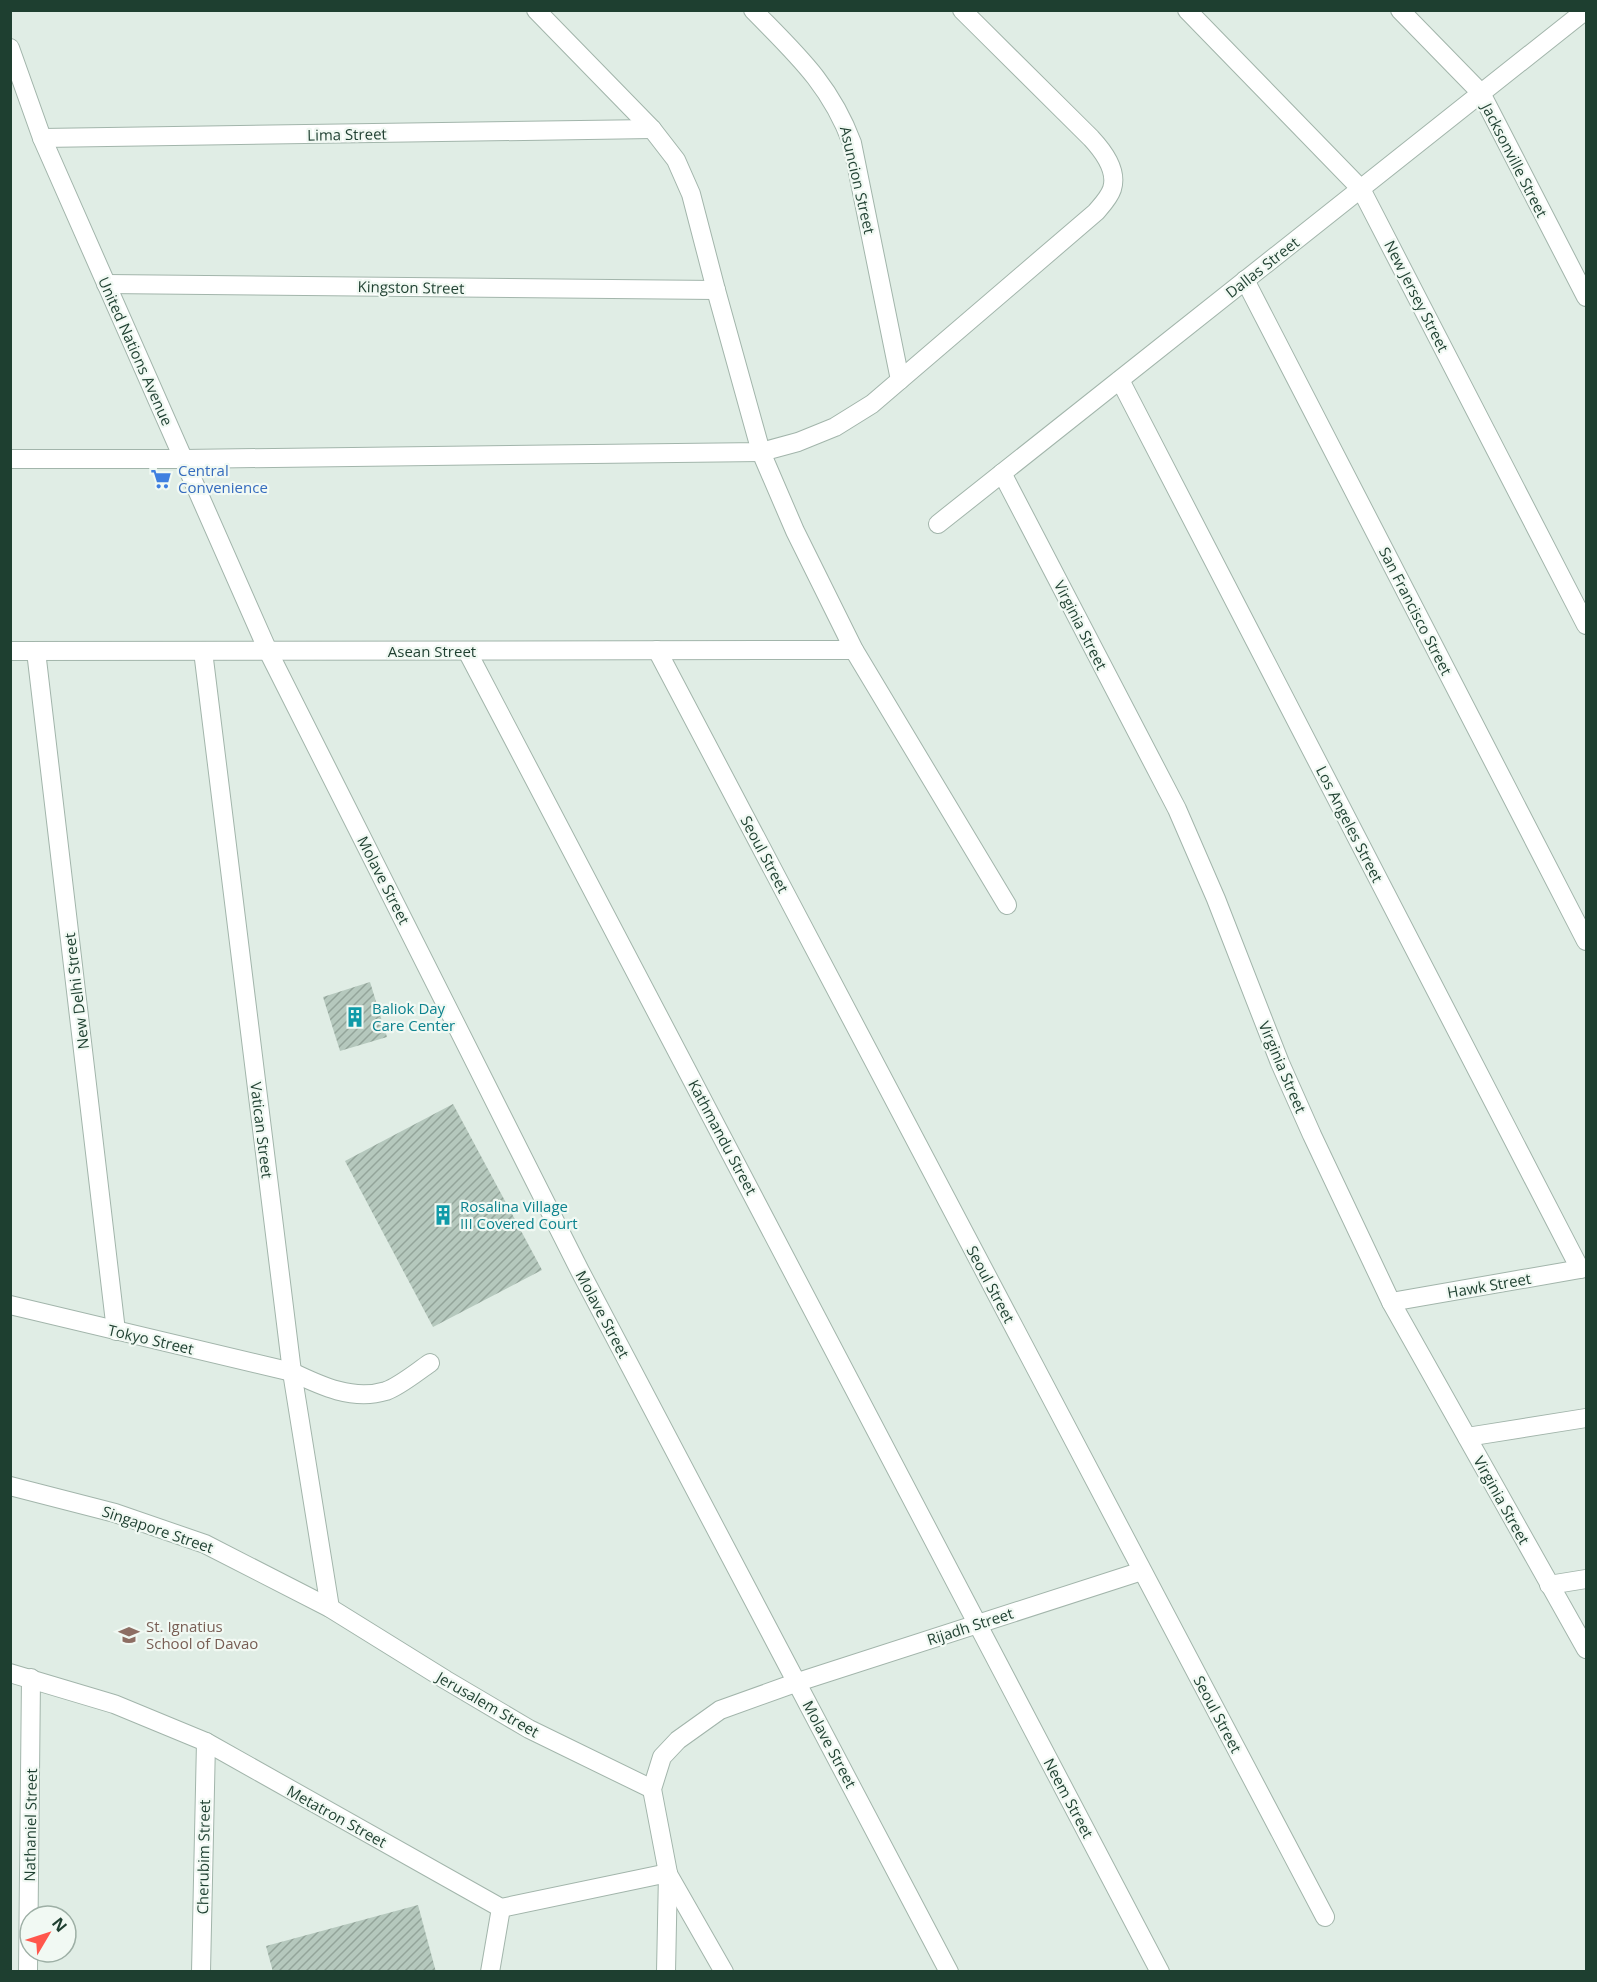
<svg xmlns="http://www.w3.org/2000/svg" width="1597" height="1982" font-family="'Open Sans',sans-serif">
  <defs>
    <pattern id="building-hatch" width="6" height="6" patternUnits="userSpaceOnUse" patternTransform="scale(1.5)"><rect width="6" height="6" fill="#b5c8bd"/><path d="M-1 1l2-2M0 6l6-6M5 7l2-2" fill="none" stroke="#93a49a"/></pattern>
  </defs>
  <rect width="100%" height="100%" fill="#e0ede5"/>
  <g fill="url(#building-hatch)">
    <path d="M370,982L387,1037L340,1051L323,997Z"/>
    <path d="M453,1104L542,1270L433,1327L345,1161Z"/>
    <path d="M418,1905L436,1972H273L266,1946Z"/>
  </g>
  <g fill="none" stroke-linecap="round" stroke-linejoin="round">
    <g stroke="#a2b5ab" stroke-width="20">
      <g id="minor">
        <path d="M536,10L652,129L676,160L691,194L716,290L761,452L795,531L854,650L1007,905"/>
        <path d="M753,10C796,54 830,84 852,143L900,380"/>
        <path d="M1187,10L1361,189L1586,625"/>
        <path d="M1400,10L1481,93L1586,297"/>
        <path d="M10,48L42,138L268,651L580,1271L949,1972"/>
        <path d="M42,138L652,129"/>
        <path d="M1245,280L1586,941"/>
        <path d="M106,284L716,290"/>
        <path d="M1120,380L1580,1269"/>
        <path d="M10,459H183L761,452L798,442L835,427L872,404L1096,212C1101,206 1109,198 1112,189C1118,170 1103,151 1091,138L962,10"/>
        <path d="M1002,473L1177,809L1216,899L1280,1063L1312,1135L1391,1302L1586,1649"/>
        <path d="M938,524L1586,10"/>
        <path d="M657,650L1325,1917"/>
        <path d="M10,651L854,650"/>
        <path d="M36,651L116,1331"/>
        <path d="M203,651L292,1372L330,1608"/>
        <path d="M467,651L1160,1972"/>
        <path d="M1391,1302L1586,1268"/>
        <path d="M10,1305L292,1372C321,1386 353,1401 386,1391C400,1386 418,1371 430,1363"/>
        <path d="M1467,1437L1586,1418"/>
        <path d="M10,1486L115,1513L205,1544L330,1608L446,1680L529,1729L652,1789"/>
        <path d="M1549,1585L1586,1579"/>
        <path d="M10,1673L114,1704L206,1742L501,1908L668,1873"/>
        <path d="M668,1874L724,1972"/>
        <path d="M28,1972L31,1678"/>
        <path d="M201,1972L206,1742"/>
        <path d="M490,1972L501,1908"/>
        <path d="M666,1972L668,1873L652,1789L662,1757L678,1740L720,1710L798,1682L1142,1571"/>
      </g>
    </g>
    <use href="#minor" stroke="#fff" stroke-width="18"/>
  </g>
  <defs>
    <g id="supermarket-bare" transform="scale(1.62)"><path d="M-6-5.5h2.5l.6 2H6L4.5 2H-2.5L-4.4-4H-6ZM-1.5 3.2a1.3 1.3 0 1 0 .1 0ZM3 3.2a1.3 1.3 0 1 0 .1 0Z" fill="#3f7fe0" stroke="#f1f9f3" stroke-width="2.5" paint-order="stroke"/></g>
    <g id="building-bare" transform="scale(1.62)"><path d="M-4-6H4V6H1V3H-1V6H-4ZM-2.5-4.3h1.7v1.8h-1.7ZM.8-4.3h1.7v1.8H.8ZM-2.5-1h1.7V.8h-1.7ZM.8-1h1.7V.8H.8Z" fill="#0f9aa8" stroke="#f1f9f3" stroke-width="2.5" paint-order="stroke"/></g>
    <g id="school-bare" transform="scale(1.62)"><path d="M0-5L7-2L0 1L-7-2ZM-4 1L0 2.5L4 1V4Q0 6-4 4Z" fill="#8d6e63" stroke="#f1f9f3" stroke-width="2.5" paint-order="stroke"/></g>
  </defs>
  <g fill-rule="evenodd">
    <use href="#supermarket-bare" x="161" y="479"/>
    <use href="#building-bare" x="355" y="1017"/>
    <use href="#building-bare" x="443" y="1215"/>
    <use href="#school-bare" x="129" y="1635"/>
  </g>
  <g text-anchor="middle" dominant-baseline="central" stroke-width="4.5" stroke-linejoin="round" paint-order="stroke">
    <g font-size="15" fill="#1e3f30" stroke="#f1f9f3">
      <text transform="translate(347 134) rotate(-1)">Lima Street</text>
      <text transform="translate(1515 160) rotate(63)">Jacksonville Street</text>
      <text transform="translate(858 180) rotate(77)">Asuncion Street</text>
      <text transform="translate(1262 267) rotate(-38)">Dallas Street</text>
      <text transform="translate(411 287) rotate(1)">Kingston Street</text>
      <text transform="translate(1417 296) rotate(63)">New Jersey Street</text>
      <text transform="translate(136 351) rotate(66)">United Nations Avenue</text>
      <text transform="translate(1416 611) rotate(63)">San Francisco Street</text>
      <text transform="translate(1081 625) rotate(63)">Virginia Street</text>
      <text x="432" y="651">Asean Street</text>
      <text transform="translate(1350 824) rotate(63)">Los Angeles Street</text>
      <text transform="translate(765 854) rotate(62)">Seoul Street</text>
      <text transform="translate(384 880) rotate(63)">Molave Street</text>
      <text transform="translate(76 991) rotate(-97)">New Delhi Street</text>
      <text transform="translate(1283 1067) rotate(67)">Virginia Street</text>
      <text transform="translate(262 1130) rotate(83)">Vatican Street</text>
      <text transform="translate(723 1137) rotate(62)">Kathmandu Street</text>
      <text transform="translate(991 1284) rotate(62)">Seoul Street</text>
      <text transform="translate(1489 1285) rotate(-10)">Hawk Street</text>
      <text transform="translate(603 1314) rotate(62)">Molave Street</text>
      <text transform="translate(151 1339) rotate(13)">Tokyo Street</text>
      <text transform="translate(1502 1500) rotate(61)">Virginia Street</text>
      <text transform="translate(158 1529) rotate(19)">Singapore Street</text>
      <text transform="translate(970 1626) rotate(-18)">Rijadh Street</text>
      <text transform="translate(488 1704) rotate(30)">Jerusalem Street</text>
      <text transform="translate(1218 1714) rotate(62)">Seoul Street</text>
      <text transform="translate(830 1744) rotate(62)">Molave Street</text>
      <text transform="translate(1069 1798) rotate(62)">Neem Street</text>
      <text transform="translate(337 1816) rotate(29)">Metatron Street</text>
      <text transform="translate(30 1825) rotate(-89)">Nathaniel Street</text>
      <text transform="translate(203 1857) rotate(-89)">Cherubim Street</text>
    </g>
    <g font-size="15" fill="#366cbe" stroke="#f1f9f3" text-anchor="start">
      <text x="178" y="470">Central<tspan x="178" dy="17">Convenience</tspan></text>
    </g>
    <g font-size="15" fill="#0d838f" stroke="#f1f9f3" text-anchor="start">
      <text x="372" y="1008">Baliok Day<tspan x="372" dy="17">Care Center</tspan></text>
      <text x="460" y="1206">Rosalina Village<tspan x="460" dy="17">III Covered Court</tspan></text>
    </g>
    <g font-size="15" fill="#785e54" stroke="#f1f9f3" text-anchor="start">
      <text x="146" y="1626">St. Ignatius<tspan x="146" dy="17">School of Davao</tspan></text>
    </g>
  </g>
  <rect width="1597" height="1982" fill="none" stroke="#1e3f30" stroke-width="24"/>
  <g transform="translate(48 1934) rotate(51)"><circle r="28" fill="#f1f9f3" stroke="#9dafa5" stroke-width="1.5"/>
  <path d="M0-4.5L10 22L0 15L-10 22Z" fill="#ff574c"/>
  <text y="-9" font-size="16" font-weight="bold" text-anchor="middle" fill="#1e3f30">N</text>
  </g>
</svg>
